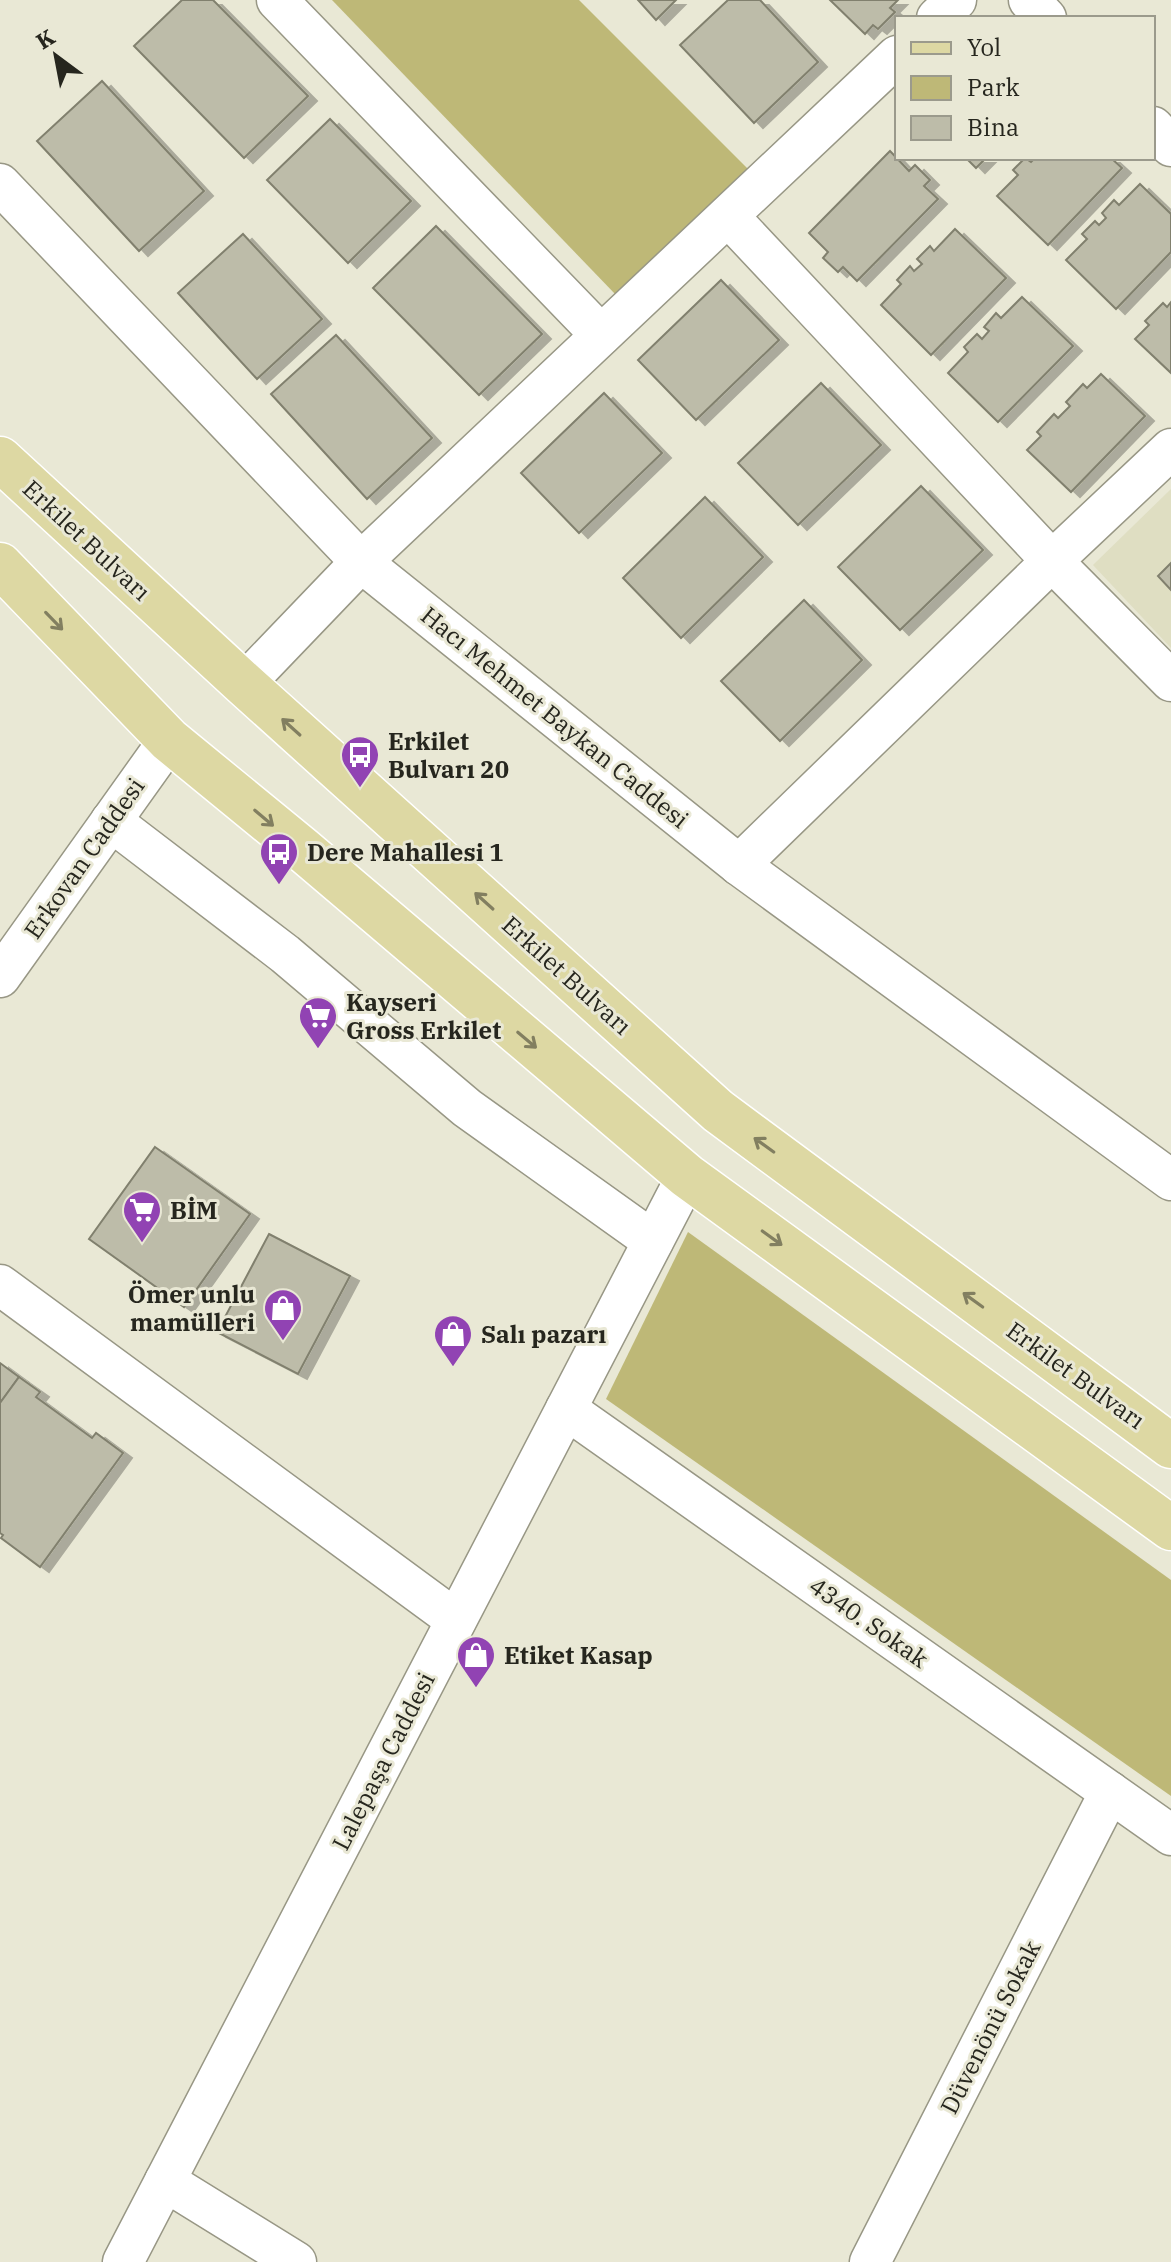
<svg xmlns="http://www.w3.org/2000/svg" width="1171" height="2262" font-family="'IBM Plex Serif',serif">
  <defs>
    <filter id="shadow"><feDropShadow dx="9" dy="5" stdDeviation="0" flood-color="#0004"/></filter>
  </defs>
  <rect width="100%" height="100%" fill="#e9e8d5"/>
  <path fill="#dfdec2" d="M1171,489V648L1093,565Z"/>
  <g fill="#beb877">
    <path d="M332,0H579L748,169L616,295Z"/>
    <path d="M688,1232L1171,1580V1796L606,1399Z"/>
  </g>
  <g fill="#bdbca9" stroke="#81806e" stroke-width="2" filter="url(#shadow)">
    <path d="M182,0H213L308,96L244,158L134,46Z"/>
    <path d="M638,0H676L656,20Z"/>
    <path d="M728,0H760L818,62L754,123L680,45Z"/>
    <path d="M830,0H898L890,8L895,12L878,29L873,25L865,34Z"/>
    <path d="M102,81L204,191L139,251L37,141Z"/>
    <path d="M330,119L411,201L348,263L267,180Z"/>
    <path d="M890,151L909,171L915,165L930,180L924,186L938,199L857,281L843,267L838,272L823,258L828,252L809,233Z"/>
    <path d="M966,158H986L976,168Z"/>
    <path d="M1025,158L1031,162L1035,158H1111L1122,168L1048,245L997,196L1018,175L1013,170Z"/>
    <path d="M1140,184L1171,214V252L1116,309L1066,260L1087,239L1082,234L1095,221L1099,225L1106,218L1102,213L1114,200L1119,205Z"/>
    <path d="M436,226L542,334L479,395L373,288Z"/>
    <path d="M955,229L1006,278L931,355L881,305L901,284L897,280L910,266L914,271L922,264L917,259L930,246L934,251Z"/>
    <path d="M243,234L322,319L257,379L178,293Z"/>
    <path d="M721,280L779,340L696,420L638,360Z"/>
    <path d="M1022,297L1073,346L998,422L948,373L968,352L964,347L977,334L982,339L989,331L984,327L996,313L1001,318Z"/>
    <path d="M1171,302V373L1135,339L1149,325L1145,321L1163,303L1167,307Z"/>
    <path d="M336,335L432,438L367,499L271,394Z"/>
    <path d="M1101,374L1145,416L1071,492L1027,450L1041,436L1037,432L1054,414L1058,418L1070,406L1066,402L1083,384L1087,388Z"/>
    <path d="M821,383L881,445L798,525L738,463Z"/>
    <path d="M604,393L662,453L579,533L521,473Z"/>
    <path d="M921,486L983,550L900,630L838,567Z"/>
    <path d="M705,497L763,557L681,638L623,578Z"/>
    <path d="M1171,563V590L1158,576Z"/>
    <path d="M804,600L862,660L780,741L721,681Z"/>
    <path d="M155,1147L250,1214L184,1307L89,1239Z"/>
    <path d="M269,1234L350,1276L298,1374L217,1332Z"/>
    <path d="M0,1363L19,1377L0,1403Z"/>
    <path d="M19,1377L40,1392L36,1397L92,1438L96,1433L123,1453L40,1567L1,1538L3,1535L0,1533V1403Z"/>
  </g>
  <g fill="none" stroke-linecap="round" stroke-linejoin="round">
    <g stroke="#989785" stroke-width="43">
      <g id="minor">
        <path d="M277,0L601,335"/>
        <path d="M1029,0L1046,18"/>
        <path d="M937,18L956,0"/>
        <path d="M1153,127L1171,146"/>
        <path d="M0,184L361,562L739,865L1171,1180"/>
        <path d="M728,216L1052,561L1171,681"/>
        <path d="M244,684L361,562L897,56"/>
        <path d="M111,821L285,954L467,1108L653,1241"/>
        <path d="M739,865L1052,561L1171,449"/>
        <path d="M0,977L169,740"/>
        <path d="M0,1285L456,1620"/>
        <path d="M566,1409L1171,1835"/>
        <path d="M165,2181L296,2262"/>
        <path d="M123,2262L687,1176"/>
        <path d="M870,2262L1110,1792"/>
      </g>
    </g>
    <g stroke="#fff" stroke-width="47">
      <g id="major">
        <path d="M0,459L244,684L718,1111L1171,1446"/>
        <path d="M0,565L169,740L302,849L687,1176L1171,1528"/>
      </g>
    </g>
    <use href="#minor" stroke="#fff" stroke-width="40"/>
    <use href="#major" stroke="#ddd8a3" stroke-width="44"/>
  </g>
  <defs><path id="oneway-shaft" d="M-6 0H5M1.5-3L5.5 0L1.5 3" fill="none" stroke-width="1.6" stroke-linecap="round" stroke-linejoin="round" transform="scale(2)"/></defs>
  <g stroke="#827f60">
    <use href="#oneway-shaft" transform="translate(54 621) rotate(46)"/>
    <use href="#oneway-shaft" transform="translate(291 727) rotate(-138)"/>
    <use href="#oneway-shaft" transform="translate(264 818) rotate(40)"/>
    <use href="#oneway-shaft" transform="translate(484 901) rotate(-138)"/>
    <use href="#oneway-shaft" transform="translate(527 1040) rotate(40)"/>
    <use href="#oneway-shaft" transform="translate(764 1145) rotate(-144)"/>
    <use href="#oneway-shaft" transform="translate(772 1238) rotate(36)"/>
    <use href="#oneway-shaft" transform="translate(973 1300) rotate(-144)"/>
  </g>
  <defs>
    <g id="bus-pin" transform="scale(2)"><path d="M0 17L-7.5 6A9.5 9.5 0 1 1 7.5 6Z" fill="#9143b3" stroke="#e9e8d5"/><path d="M-5-6H5V4H4V6H2V4H-2V6H-4V4H-5ZM-3.5-4V0h7V-4ZM-3.5 1.2v1.5H-2V1.2ZM2 1.2v1.5H3.5V1.2Z" fill="#fff"/></g>
    <g id="supermarket-pin" transform="scale(2)"><path d="M0 17L-7.5 6A9.5 9.5 0 1 1 7.5 6Z" fill="#9143b3" stroke="#e9e8d5"/><path d="M-6-5.5h2.5l.6 2H6L4.5 2H-2.5L-4.4-4H-6ZM-1.5 3.2a1.3 1.3 0 1 0 .1 0ZM3 3.2a1.3 1.3 0 1 0 .1 0Z" fill="#fff"/></g>
    <g id="shop-pin" transform="scale(2)"><path d="M0 17L-7.5 6A9.5 9.5 0 1 1 7.5 6Z" fill="#9143b3" stroke="#e9e8d5"/><path d="M-5-2.5h2.3a2.7 3.5 0 0 1 5.4 0H5L5.5 6h-11ZM-1.5-2.5h3a1.5 2.3 0 0 0-3 0Z" fill="#fff"/></g>
  </defs>
  <g fill-rule="evenodd">
    <use href="#bus-pin" x="360" y="755"/>
    <use href="#bus-pin" x="279" y="852"/>
    <use href="#supermarket-pin" x="318" y="1016"/>
    <use href="#supermarket-pin" x="142" y="1210"/>
    <use href="#shop-pin" x="283" y="1308"/>
    <use href="#shop-pin" x="453" y="1334"/>
    <use href="#shop-pin" x="476" y="1655"/>
  </g>
  <g text-anchor="middle" dominant-baseline="central" stroke-width="6" stroke-linejoin="round" paint-order="stroke">
    <g font-size="24" fill="#26261e" stroke="#e9e8d5">
      <text transform="translate(87 540) rotate(43)">Erkilet Bulvarı</text>
      <text transform="translate(555 717) rotate(39)">Hacı Mehmet Baykan Caddesi</text>
      <text transform="translate(84 858) rotate(-55)">Erkovan Caddesi</text>
      <text transform="translate(567 975) rotate(42)">Erkilet Bulvarı</text>
      <text transform="translate(1076 1375) rotate(36)">Erkilet Bulvarı</text>
      <text transform="translate(869 1622) rotate(35)">4340. Sokak</text>
      <text transform="translate(383 1761) rotate(-63)">Lalepaşa Caddesi</text>
      <text transform="translate(990 2027) rotate(-63)">Düvenönü Sokak</text>
    </g>
    <g font-size="24" font-weight="bold" fill="#26261e" stroke="#e9e8d5" text-anchor="start">
      <text x="388" y="741">Erkilet<tspan x="388" dy="28">Bulvarı 20</tspan></text>
      <text x="307" y="852">Dere Mahallesi 1</text>
      <text x="346" y="1002">Kayseri<tspan x="346" dy="28">Gross Erkilet</tspan></text>
      <text x="170" y="1210">BİM</text>
      <text x="255" y="1294" text-anchor="end">Ömer unlu<tspan x="255" dy="28">mamülleri</tspan></text>
      <text x="481" y="1334">Salı pazarı</text>
      <text x="504" y="1655">Etiket Kasap</text>
    </g>
  </g>
  <rect x="895" y="16" width="260" height="144" fill="#e9e8d5" stroke="#9b9a8c" stroke-width="2"/>
  <rect x="911" y="42" width="40" height="12" fill="#ddd8a3" stroke="#9b9a8c" stroke-width="2"/>
  <text x="967" y="56" font-size="24" fill="#26261e">Yol</text>
  <rect x="911" y="76" width="40" height="24" fill="#beb877" stroke="#9b9a8c" stroke-width="2"/>
  <text x="967" y="96" font-size="24" fill="#26261e">Park</text>
  <rect x="911" y="116" width="40" height="24" fill="#bdbca9" stroke="#9b9a8c" stroke-width="2"/>
  <text x="967" y="136" font-size="24" fill="#26261e">Bina</text>
  <g transform="translate(56 56) rotate(328)" stroke="#e9e8d5" stroke-width="6" paint-order="stroke">
  <path d="M0-6L14 30L0 20L-14 30Z" fill="#26261e"/>
  <text y="-12" font-size="22" font-weight="bold" text-anchor="middle" fill="#26261e">K</text>
  </g>
</svg>
